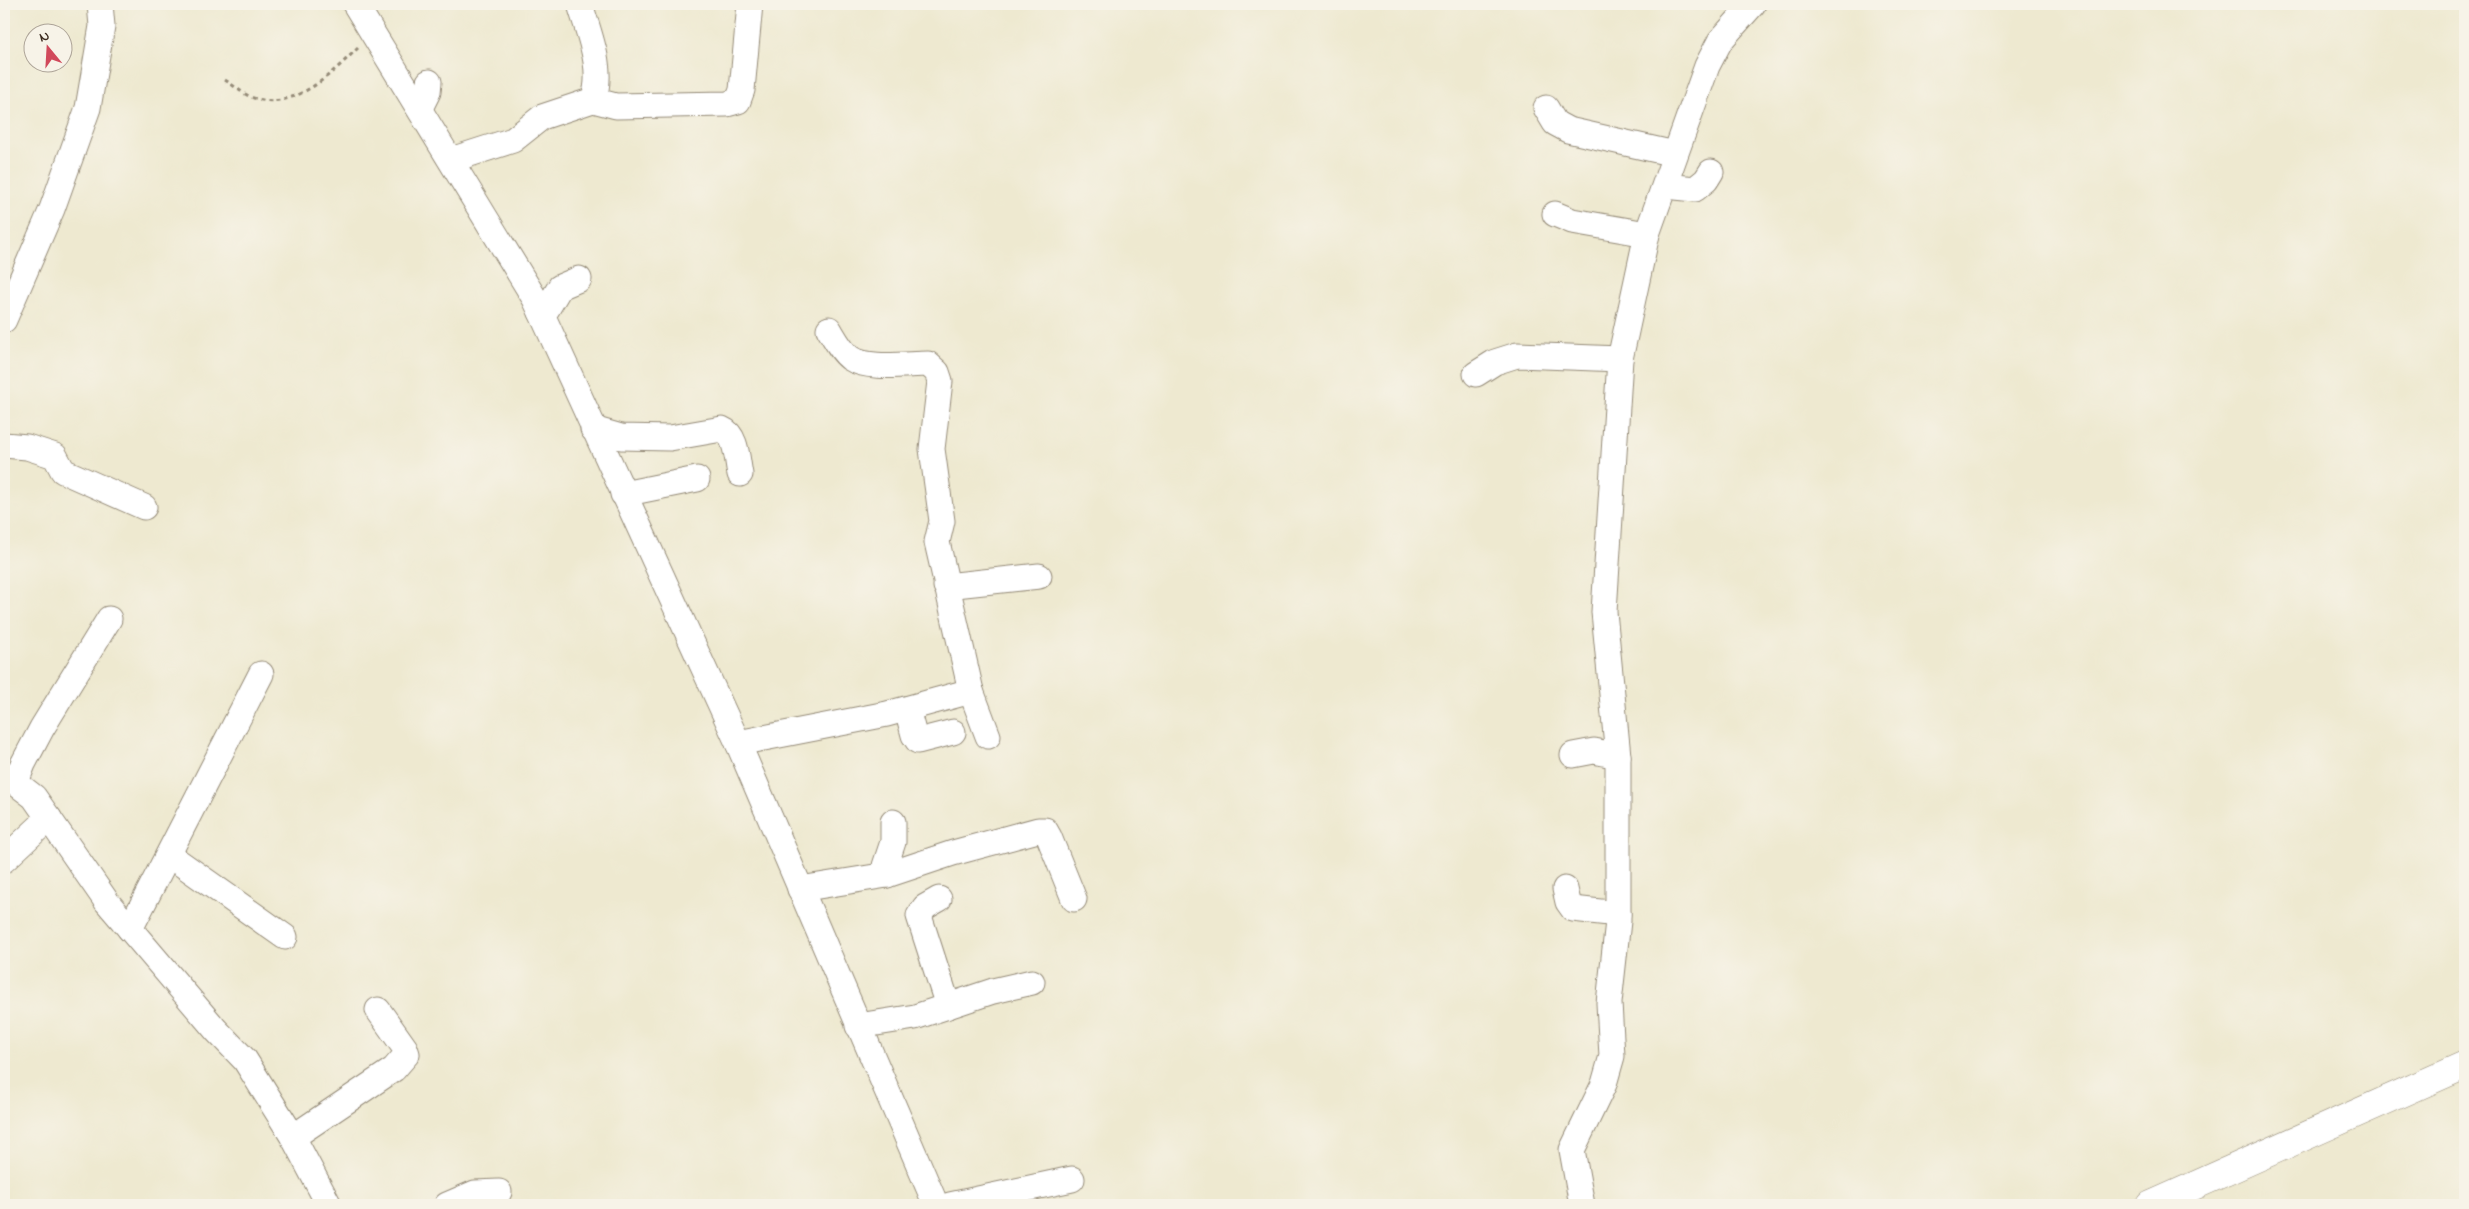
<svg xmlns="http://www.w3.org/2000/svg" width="2469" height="1209" font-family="'Indie Flower',sans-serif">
  <rect width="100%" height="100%" fill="#f7f3e8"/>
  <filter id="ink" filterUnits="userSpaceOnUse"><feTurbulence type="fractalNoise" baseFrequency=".02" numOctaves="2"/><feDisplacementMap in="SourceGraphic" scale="10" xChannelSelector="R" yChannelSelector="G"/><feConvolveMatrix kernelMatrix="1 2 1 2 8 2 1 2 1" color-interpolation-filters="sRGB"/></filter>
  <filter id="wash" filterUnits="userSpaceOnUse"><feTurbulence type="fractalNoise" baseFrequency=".0096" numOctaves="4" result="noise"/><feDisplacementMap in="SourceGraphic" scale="20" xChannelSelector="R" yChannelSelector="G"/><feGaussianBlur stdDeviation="1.12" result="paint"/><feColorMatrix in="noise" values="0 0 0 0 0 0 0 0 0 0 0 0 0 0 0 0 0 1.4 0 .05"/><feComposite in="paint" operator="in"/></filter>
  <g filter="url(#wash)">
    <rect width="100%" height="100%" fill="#eee9d0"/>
  </g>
  <g filter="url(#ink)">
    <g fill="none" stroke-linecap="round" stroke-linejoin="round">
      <g stroke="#948a77" stroke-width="27">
        <g id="minor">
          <path d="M355,4L535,299L738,743L936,1205"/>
          <path d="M412,96L422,104L428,92L429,82"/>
          <path d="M593,100L616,106L727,104L738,101L742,90L750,4"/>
          <path d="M1546,108L1555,123L1568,130L1675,154"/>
          <path d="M451,160L513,140L542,117L593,100C605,70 588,32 580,4"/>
          <path d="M1666,186L1695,189L1706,180L1711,172"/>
          <path d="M1555,214L1572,221L1647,234"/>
          <path d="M541,312L547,309L560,287L579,279"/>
          <path d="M4,320L52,209L88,108L102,26L100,4"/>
          <path d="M1476,374L1495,362L1517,355L1620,359"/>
          <path d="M593,429L621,437L670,438L722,429C737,435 737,460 740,474"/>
          <path d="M4,445L27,447L55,456L63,471L144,507"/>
          <path d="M623,494L697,479"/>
          <path d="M946,586L1039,576"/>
          <path d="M971,691L988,736"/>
          <path d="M907,709L914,735L918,741L953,732"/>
          <path d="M738,743L887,714L971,691L937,542L942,521L932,449L940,381L937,372L928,364C906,364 868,370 850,358C841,351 835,339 829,329"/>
          <path d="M1573,755L1594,751L1618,756"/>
          <path d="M4,774L34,797L107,902L216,1030L245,1060L293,1137L329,1205"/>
          <path d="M16,782L23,764L42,728L109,619"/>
          <path d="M169,855L285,937"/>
          <path d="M4,860L49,818"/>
          <path d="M887,875L885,866L893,842V822"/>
          <path d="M800,889L887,875L953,853L1038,830H1045L1049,837L1074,899"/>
          <path d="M1565,889L1568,902L1573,909L1618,914"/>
          <path d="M939,899L925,907L919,916L948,1006"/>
          <path d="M130,929L261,674"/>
          <path d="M858,1026L915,1017L993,991L1032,982"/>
          <path d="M293,1137L394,1069L407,1054L405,1048L378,1010"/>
          <path d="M447,1205L475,1193L499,1192"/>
          <path d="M950,1205L1072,1179"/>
          <path d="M1582,1205L1572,1150L1604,1084L1612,1056L1609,1003L1618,921V756L1604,612L1620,359L1647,234L1707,66L1720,41L1753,4"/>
        </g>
      </g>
      <g stroke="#948a77" stroke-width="29">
        <path id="major" d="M2151,1205L2465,1065"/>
      </g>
      <path stroke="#948a77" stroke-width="3" stroke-dasharray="4 4" stroke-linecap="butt" d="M225,80C233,85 242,93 251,97C293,113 331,74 358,48"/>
      <use href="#minor" stroke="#fff" stroke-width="25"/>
      <use href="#major" stroke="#fff" stroke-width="28"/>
    </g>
  </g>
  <rect width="2469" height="1209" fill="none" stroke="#f7f3e8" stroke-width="20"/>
  <g transform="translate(48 48) rotate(342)"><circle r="24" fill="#f7f3e8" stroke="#aca397"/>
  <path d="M0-4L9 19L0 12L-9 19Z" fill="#d1495b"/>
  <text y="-8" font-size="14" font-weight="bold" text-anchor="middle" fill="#3b2a1e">N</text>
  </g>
</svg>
